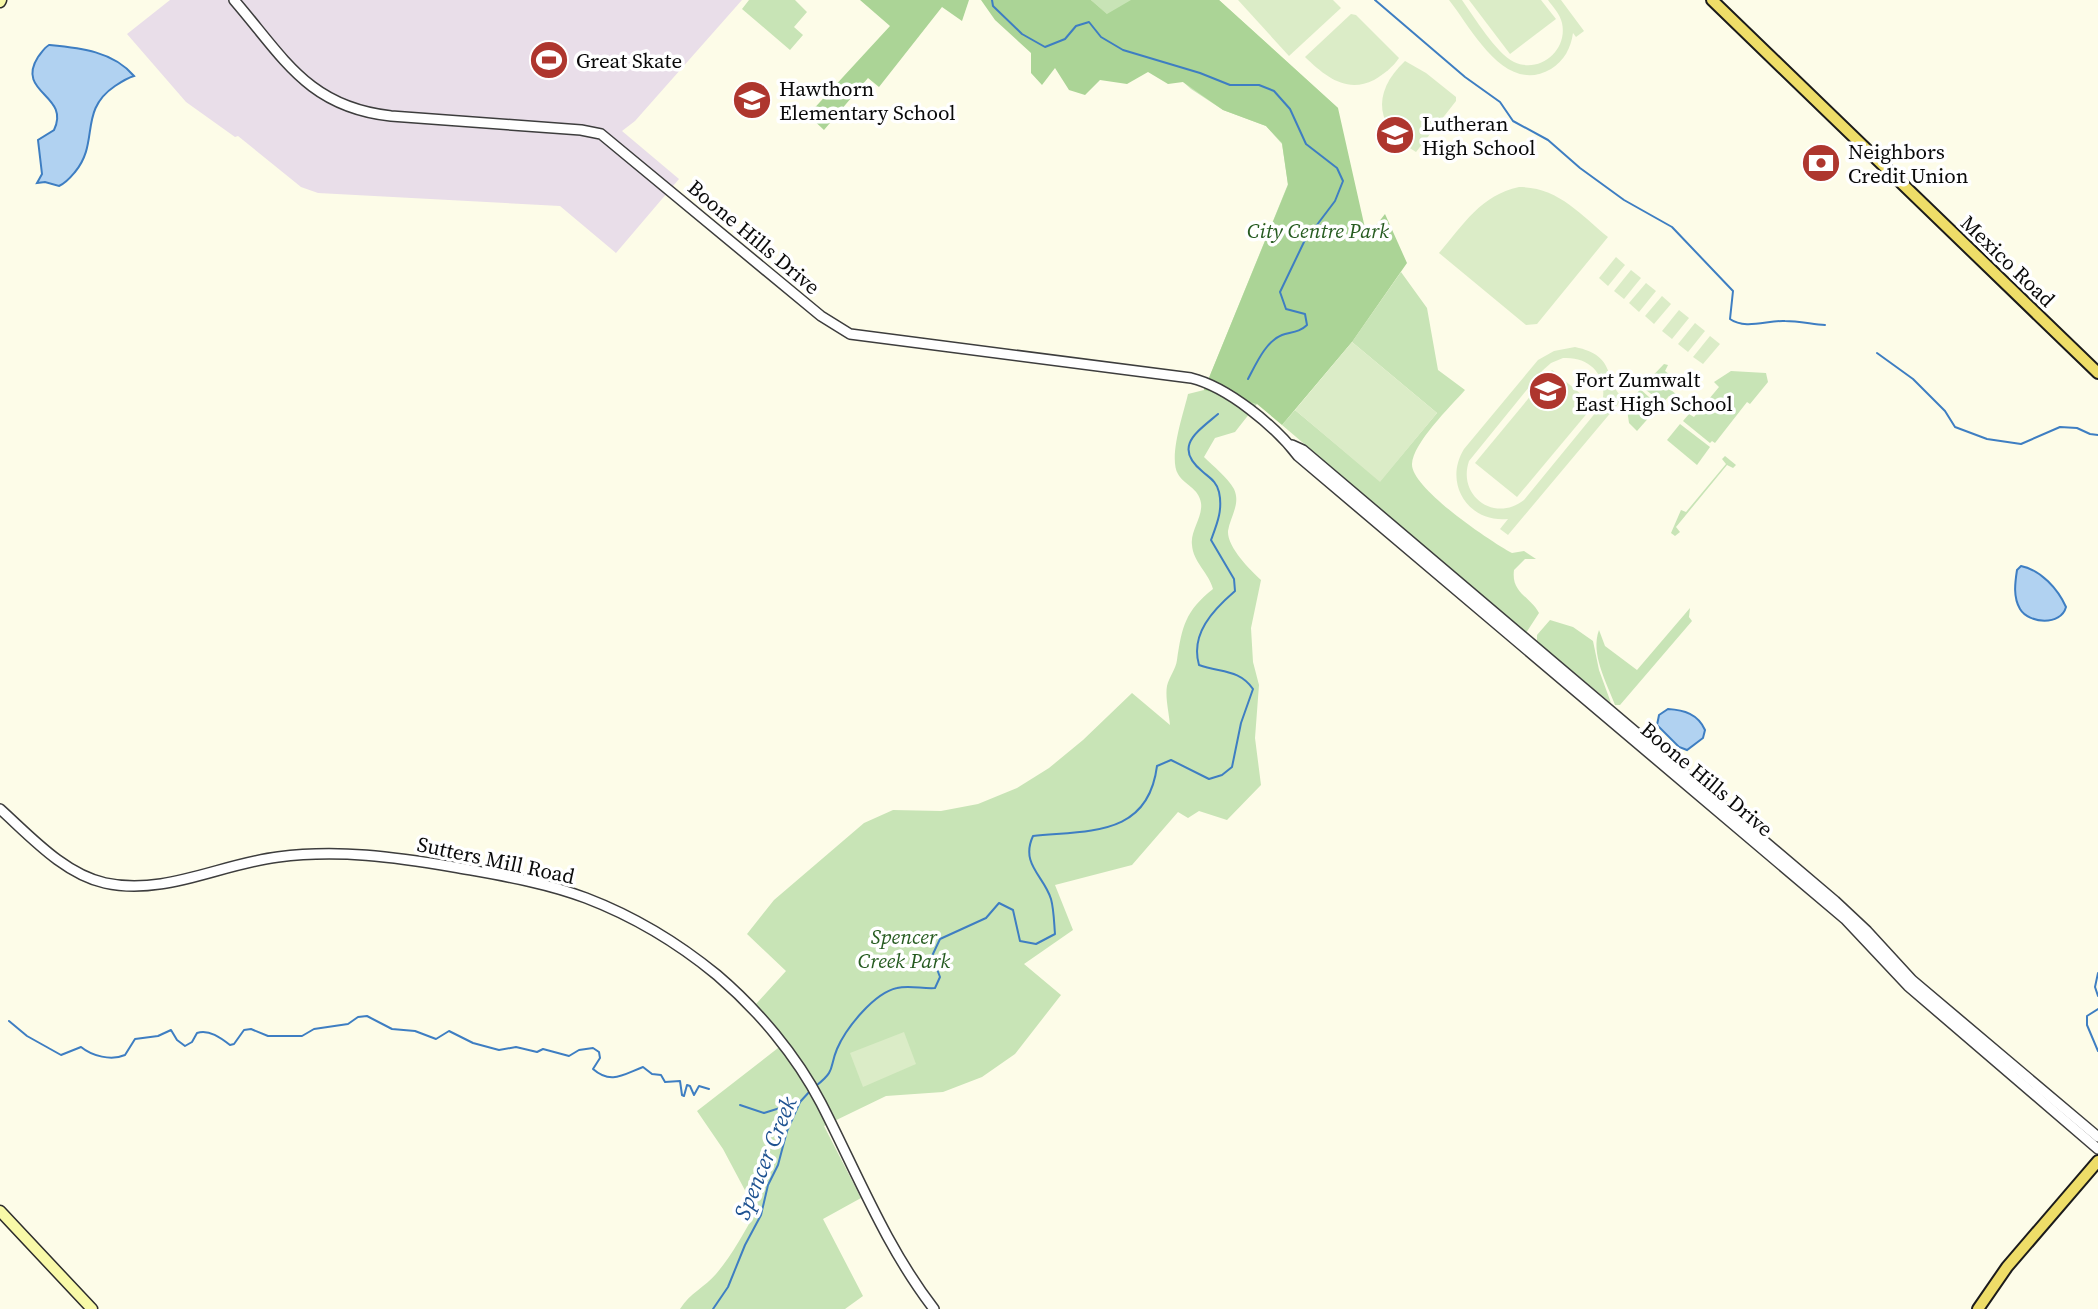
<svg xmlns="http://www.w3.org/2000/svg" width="2098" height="1309" font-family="'Source Serif 4',serif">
  <rect width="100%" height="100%" fill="#fdfce8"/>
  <path fill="#e9dee9" d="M170,0H742L635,121L622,131L679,179L616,253L560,206L318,193L301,187L238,136L235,137L186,102L127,34Z"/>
  <g fill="#c8e4b6">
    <path d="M749,0H795L807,12L794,27L803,35L790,50L742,9Z"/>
    <path d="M1091,0H1219L1338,108L1257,404L1235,432L1215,438L1204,457C1214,467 1227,477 1234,489C1241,504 1230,517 1228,531C1227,547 1250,570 1261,580L1251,628L1253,662L1259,685L1255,738L1261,785L1227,820L1199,811L1188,818L1178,812L1132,865L1055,885L1073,930L1024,964L1061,995L1015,1054L982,1077L943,1092L886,1096L824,1126L861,1198L823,1219L863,1296L845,1309H680C690,1293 705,1287 716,1274C732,1255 744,1233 756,1211L723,1149L697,1111L787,1041L756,1004L786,971L747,934L774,900L864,823L893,810L941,811L978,804L1017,788L1049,768L1083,740L1132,693L1170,725C1169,713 1165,697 1167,686C1169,677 1176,669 1177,660C1182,627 1185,611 1213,589C1209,573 1193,562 1192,545C1190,531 1203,517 1201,503C1199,488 1184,485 1178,474C1168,457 1184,412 1188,394L1204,390L1288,184L1282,144L1266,126L1223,110L1191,89Z"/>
    <path d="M1401,272L1427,308L1438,370L1465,390C1450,407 1413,443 1412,464C1411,488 1491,542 1512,553L1524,551L1536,559H1525L1514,570C1511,593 1530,596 1539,613L1526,633L1282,425L1295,410L1380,481L1437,413L1352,342Z"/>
    <path d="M1664,364L1668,365L1665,371L1679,382L1684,379L1685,384L1682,389L1676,384L1671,390L1677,395L1674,399L1669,396L1663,403L1642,387Z"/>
    <path d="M1731,371L1766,373L1768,382L1750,404L1747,402L1715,443L1712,441L1710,443L1683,421L1689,414L1694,417L1719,387L1714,382Z"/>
    <path d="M1640,389L1659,406L1637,431L1629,423L1627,409Z"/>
    <path d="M1680,424L1710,447L1697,465L1667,440Z"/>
    <path d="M1725,456L1736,465L1733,468L1727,465L1676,527L1680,532L1675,536L1671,533L1681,510L1686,512L1726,464L1722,459Z"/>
    <path d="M1690,608L1689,617L1692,621L1620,705H1615C1607,683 1590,654 1599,630L1605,646L1637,670Z"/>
    <path d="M1550,620L1573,627L1593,641L1599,670L1611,703L1537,642V635Z"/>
  </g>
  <g fill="#abd496">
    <path d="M860,0H969L962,21L942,7L879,87L868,78L824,130L808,115L890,26Z"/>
    <path d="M981,0H1091L1107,14L1131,0H1219L1338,108L1367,237L1385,214L1407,263L1352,342L1282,425L1257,404L1204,390L1288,185L1282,143L1266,126L1223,110L1183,82L1168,84L1148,72L1127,84L1100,80L1085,95L1069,90L1055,68L1042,85L1031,73V53L995,20Z"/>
  </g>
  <g fill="#dbecc7" fill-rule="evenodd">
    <path d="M1238,0H1333L1341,8L1289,56Z"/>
    <path d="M1449,0H1462C1474,17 1496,53 1514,62C1540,74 1568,50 1562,23C1560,14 1553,7 1548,0H1561L1584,31L1576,37L1573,33C1571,48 1564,61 1551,69C1505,96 1472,29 1449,0Z"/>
    <path d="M1469,0H1541L1556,19L1510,54Z"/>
    <path d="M1351,14L1356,15L1399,58C1393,67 1384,74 1374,80C1346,94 1325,76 1305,57Z"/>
    <path d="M1405,61L1426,73L1456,97V101L1416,152C1376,128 1370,94 1405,61Z"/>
    <path d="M1519,187C1558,187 1580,214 1608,237L1537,324L1526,325L1439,253C1463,225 1481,195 1519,187Z"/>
    <path d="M1616,257L1625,265L1608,286L1599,278Z"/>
    <path d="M1631,270L1641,278L1624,299L1614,291Z"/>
    <path d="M1646,283L1656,291L1639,312L1629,303Z"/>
    <path d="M1662,296L1671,304L1654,324L1645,316Z"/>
    <path d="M1679,310L1689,318L1672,339L1662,331Z"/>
    <path d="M1695,323L1705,331L1688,352L1678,344Z"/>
    <path d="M1710,336L1720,344L1703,364L1693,357Z"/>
    <path d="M1352,342L1437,413L1380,482L1295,410Z"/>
    <path d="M1575,347C1618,356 1603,380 1623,398L1508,535L1500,529L1508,519C1468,523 1443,483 1464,449L1538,360L1554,351ZM1563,358C1592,356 1610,379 1601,406L1524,500C1495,523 1457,496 1469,461L1542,371L1551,363Z"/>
    <path d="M1552,370L1594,405L1517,497L1475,463Z"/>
    <path d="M904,1032L916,1064L863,1087L850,1053Z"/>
  </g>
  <g fill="#b1d2f1" stroke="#3e7ec2" stroke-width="2">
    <path d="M49,45C80,48 113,51 134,76C127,78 121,82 115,86C78,111 100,142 75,172C70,178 66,183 59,186L45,182L37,183L42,174L38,140L54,130C71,95 15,93 38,57C42,52 44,48 49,45Z"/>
    <path d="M2021,566C2041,570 2058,589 2066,607C2061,626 2029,624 2020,609C2013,597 2015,583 2017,570Z"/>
    <path d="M1668,709C1684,710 1698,714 1705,730L1703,738L1687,750L1679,747L1657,725L1659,715Z"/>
  </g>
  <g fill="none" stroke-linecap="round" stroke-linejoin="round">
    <g stroke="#3e7ec2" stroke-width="2">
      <path d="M992,0L993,6L1022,34L1045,47L1065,39L1076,26L1089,22L1101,37L1123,50L1200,73L1230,85H1259L1274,91L1290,109L1306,144L1337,168L1343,181L1335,201L1304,242L1280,292L1286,309L1305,314L1307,325C1300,332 1292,332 1282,335C1266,341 1256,364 1248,379"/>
      <path d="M1375,0L1465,77L1500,102L1513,121L1548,140L1580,168L1624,200L1672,227L1733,291L1730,319C1745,330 1768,320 1785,321C1798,321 1812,324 1825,325"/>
      <path d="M1877,353L1913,379L1945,411L1955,427L1987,439L2021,444L2060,427L2077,428L2090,434L2098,435"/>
      <path d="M2098,973L2095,987L2098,996"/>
      <path d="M2098,1009L2087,1016V1025L2098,1051"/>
      <path d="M9,1021L27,1036L61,1055L81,1047C92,1056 111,1061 125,1055L135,1039L158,1036L171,1030L177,1040L185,1046L192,1042L197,1033C209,1029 221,1038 230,1045L234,1044L244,1030L251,1029L268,1036H302L314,1029L348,1024L358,1017L367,1016L392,1029L415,1031L436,1039L449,1031L473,1043L499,1050L516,1047L537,1052L543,1049L569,1056L579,1050L593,1048L599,1052L600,1058L593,1069C611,1085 624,1074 643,1067L652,1074L661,1075L665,1082L680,1081L682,1095L684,1096L687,1085L690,1086L694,1095L699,1086L709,1089"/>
      <path d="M817,1085C836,1070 829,1068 837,1049C846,1028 874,993 897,988C909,985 923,989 935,988L940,977L932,956L940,939L986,918L999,903L1013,910L1020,941L1036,944L1055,934C1054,923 1054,910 1051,899C1044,876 1020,864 1033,836C1089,830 1148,837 1157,766L1171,760L1209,779L1222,775L1232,767L1241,723L1253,689C1239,669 1221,673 1199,665C1190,634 1213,610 1235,591L1234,579L1211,540C1217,524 1223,510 1219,492C1217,482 1210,478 1203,472C1172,447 1197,432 1218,414"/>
      <path d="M740,1105L764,1113L799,1102"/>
      <path d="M713,1309L728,1287L745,1245L761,1215L768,1185L778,1165L787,1131L800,1102L810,1091"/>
    </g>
    <g stroke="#3d3d3d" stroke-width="12">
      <g id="tertiary">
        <path d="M234,0C284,58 308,107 391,116L581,130L601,134L821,316L850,334L1191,378C1228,387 1275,426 1298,456L1845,919L1908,986L2098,1149"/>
        <path d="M1292,445L1303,450L1835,901L1867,931L1912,980L2098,1137"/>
        <path d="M0,809C30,836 64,874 105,883C164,896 220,864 278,857C338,849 395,857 454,867C498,875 544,882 586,898C633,916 678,943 717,975C758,1010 796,1055 821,1103C857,1173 886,1247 934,1309"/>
      </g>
    </g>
    <g stroke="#2c2c2c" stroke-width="13">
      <g id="secondary">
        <path d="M0,2L1,0"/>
        <path d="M0,1211L92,1309"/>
      </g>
    </g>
    <g stroke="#1b1b1b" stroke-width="14">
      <g id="primary">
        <path d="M1712,0L2098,373"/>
        <path d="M1978,1309L2007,1267L2098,1161"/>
      </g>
    </g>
    <use href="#tertiary" stroke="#fff" stroke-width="9"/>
    <use href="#secondary" stroke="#f8f9a8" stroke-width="10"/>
    <use href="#primary" stroke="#eedd68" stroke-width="10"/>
  </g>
  <defs>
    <g id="stadium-disc" transform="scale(2.0125)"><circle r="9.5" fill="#ae362e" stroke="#fff"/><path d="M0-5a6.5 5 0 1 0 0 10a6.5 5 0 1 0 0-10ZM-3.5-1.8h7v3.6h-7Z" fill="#fff"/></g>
    <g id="school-disc" transform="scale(2.0125)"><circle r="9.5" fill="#ae362e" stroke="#fff"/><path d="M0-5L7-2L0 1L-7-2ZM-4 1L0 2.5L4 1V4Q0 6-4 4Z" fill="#fff"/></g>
    <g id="bank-disc" transform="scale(2.0125)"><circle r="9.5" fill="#ae362e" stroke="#fff"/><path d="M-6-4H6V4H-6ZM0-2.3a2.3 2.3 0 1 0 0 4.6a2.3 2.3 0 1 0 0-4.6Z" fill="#fff"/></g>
  </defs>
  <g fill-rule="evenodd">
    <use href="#stadium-disc" x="549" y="60"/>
    <use href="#school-disc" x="752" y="100"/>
    <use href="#school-disc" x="1395" y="135"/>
    <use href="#bank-disc" x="1821" y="163"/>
    <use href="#school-disc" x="1548" y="391"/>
  </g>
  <g text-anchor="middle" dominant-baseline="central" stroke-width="7" stroke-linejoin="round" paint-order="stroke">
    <g font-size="21" fill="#0a0a0a" stroke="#fff" text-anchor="start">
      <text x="576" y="60">Great Skate</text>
      <text x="779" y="88">Hawthorn<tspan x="779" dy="24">Elementary School</tspan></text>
      <text x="1422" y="123">Lutheran<tspan x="1422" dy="24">High School</tspan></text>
      <text x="1848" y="151">Neighbors<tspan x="1848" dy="24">Credit Union</tspan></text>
      <text x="1575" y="379">Fort Zumwalt<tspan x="1575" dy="24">East High School</tspan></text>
    </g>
    <g font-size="21" font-style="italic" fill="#265b20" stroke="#fff">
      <text x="1318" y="230">City Centre Park</text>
      <text x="904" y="936">Spencer<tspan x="904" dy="24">Creek Park</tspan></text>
    </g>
    <g font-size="21" fill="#0a0a0a" stroke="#fff">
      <text transform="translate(754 237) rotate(40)">Boone Hills Drive</text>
      <text transform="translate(2008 261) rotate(44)">Mexico Road</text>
      <text transform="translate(1707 779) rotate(40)">Boone Hills Drive</text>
      <text transform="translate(496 860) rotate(12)">Sutters Mill Road</text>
    </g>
    <g font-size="23" font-style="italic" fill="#1e5291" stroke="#fff">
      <text transform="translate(765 1158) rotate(-68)">Spencer Creek</text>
    </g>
  </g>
</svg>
